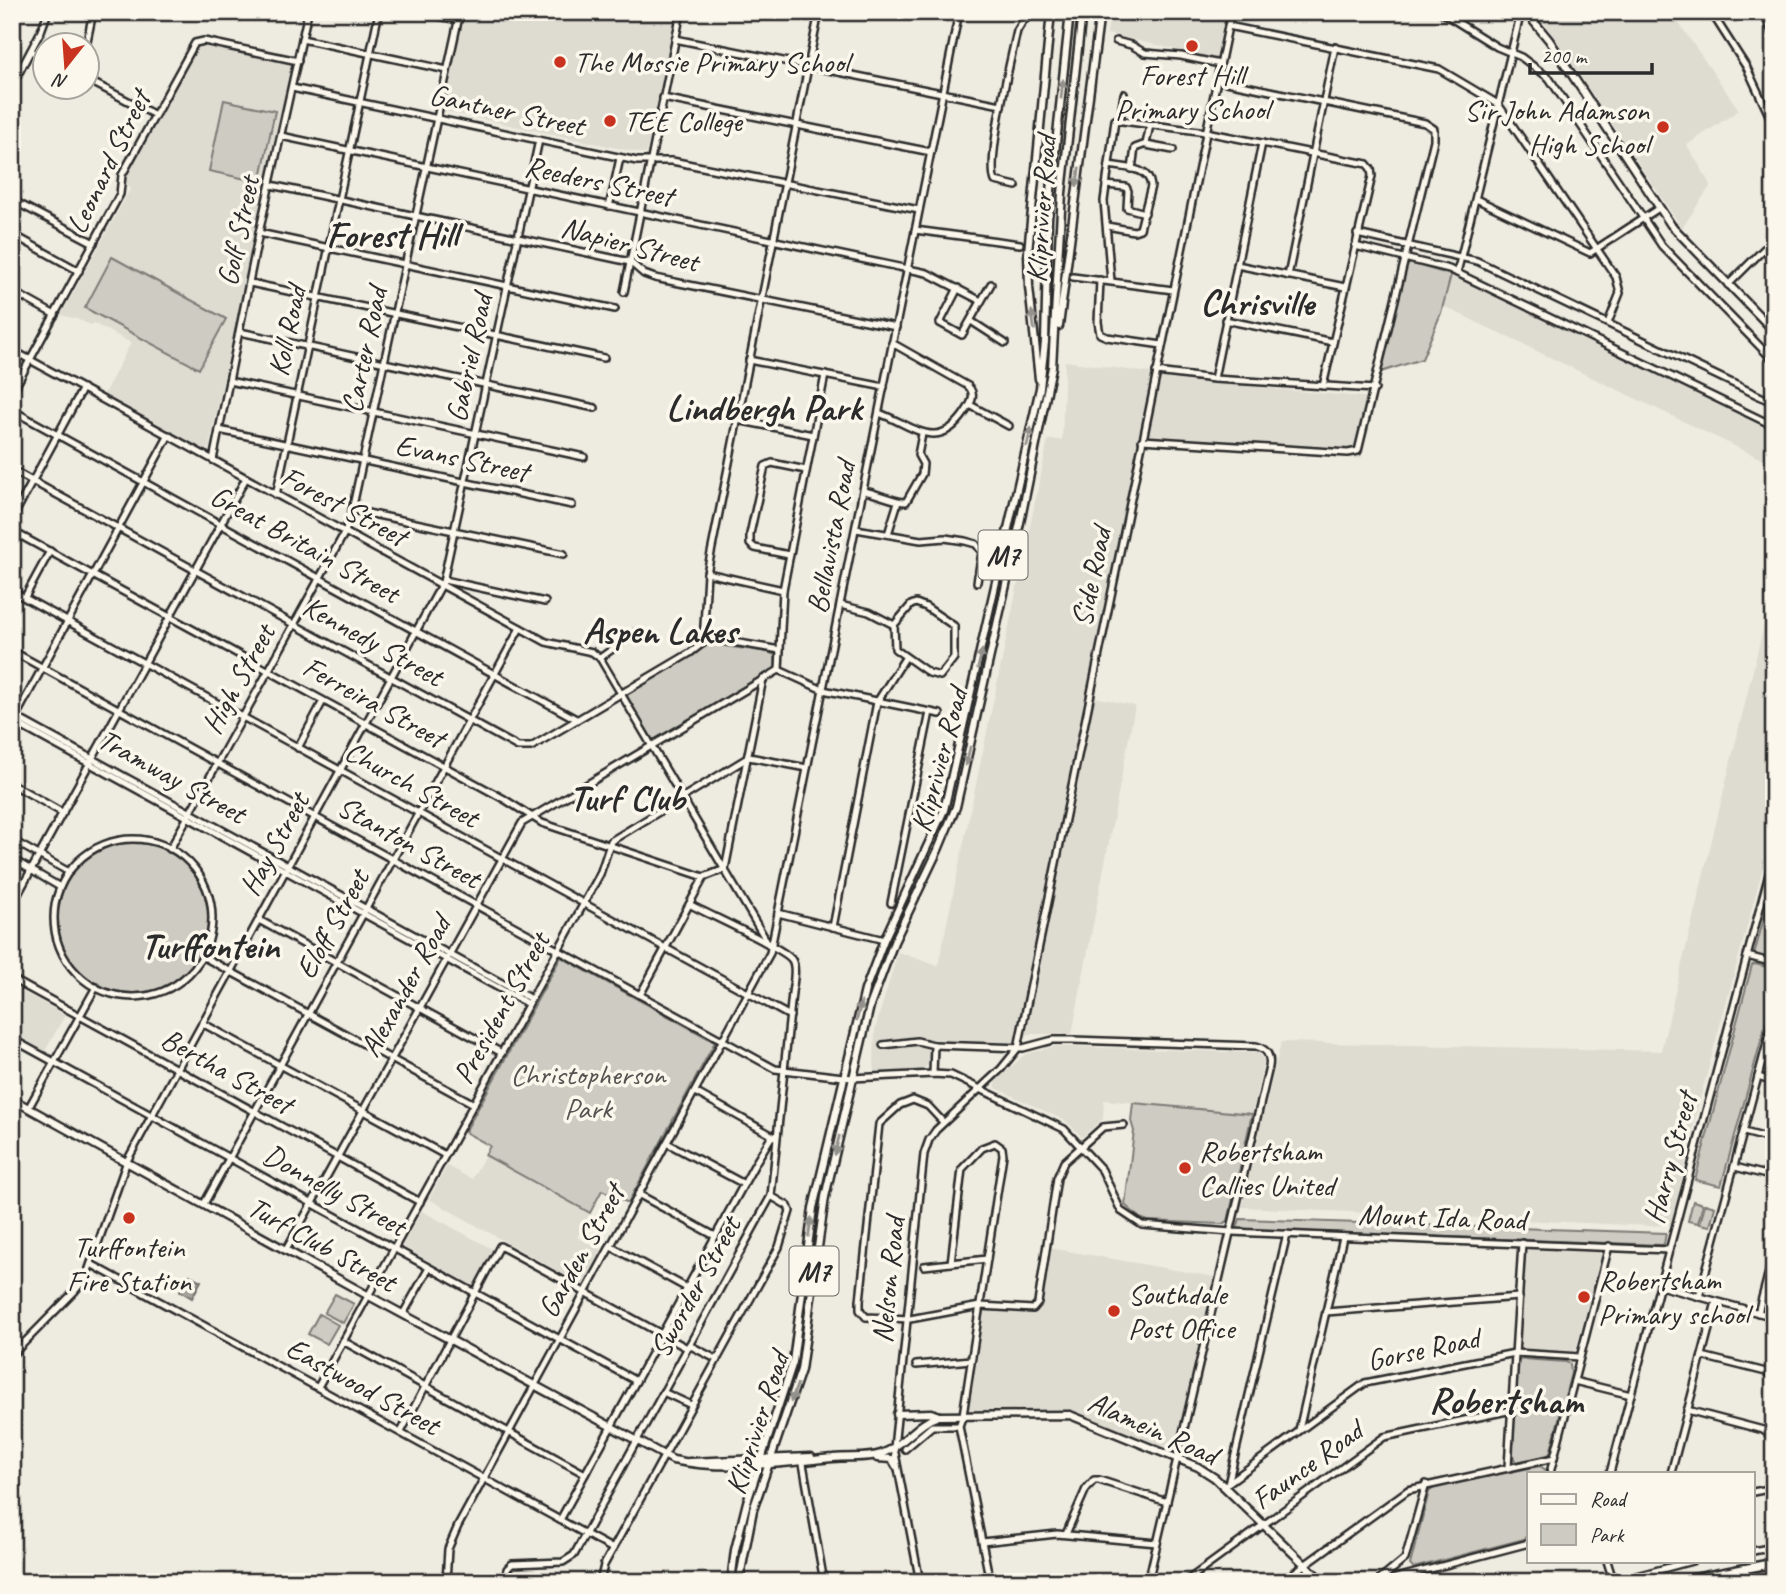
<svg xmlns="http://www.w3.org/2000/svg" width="1786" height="1594" font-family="Caveat,sans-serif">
  <rect width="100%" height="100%" fill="#eeebe0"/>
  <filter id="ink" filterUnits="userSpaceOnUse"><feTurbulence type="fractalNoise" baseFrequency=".0143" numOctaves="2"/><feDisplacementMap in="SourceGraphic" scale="14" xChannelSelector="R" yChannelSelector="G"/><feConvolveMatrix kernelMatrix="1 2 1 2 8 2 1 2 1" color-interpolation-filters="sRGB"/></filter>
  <g filter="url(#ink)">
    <g fill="#dedbd1">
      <path d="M465,12H677L646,154L444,111Z"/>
      <path d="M1110,12H1227L1219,59L1107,34Z"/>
      <path d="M1537,12H1671L1739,110L1687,145L1711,185L1682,228Z"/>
      <path d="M200,44L291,64L208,451L104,394L131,343L93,323L91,325L77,319L61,315L131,188L123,183Z"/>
      <path d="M1451,275L1774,432V465L1443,306Z"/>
      <path d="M1065,361L1150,373L1169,379L1373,398L1361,459L1146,443L1095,697L1135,706L1072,1034H1029L1010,1044L930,1039L928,1065L922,1070L874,1073L875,1029L898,952L938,966L1048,440H1062Z"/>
      <path d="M1774,583V827L1697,1110L1672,1224L1651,1226L1242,1207L1281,1042L1661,1051Z"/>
      <path d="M12,986L65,1015L45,1051L12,1033Z"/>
      <path d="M1055,1046L1259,1053L1264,1059L1252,1114L1104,1100L1103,1119L1082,1137L1066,1121L996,1088L995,1082L1024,1055Z"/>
      <path d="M485,1155L590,1213L577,1237L602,1250L583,1285L429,1199L447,1166L472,1179Z"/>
      <path d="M422,1211L494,1250L474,1286L402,1246Z"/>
      <path d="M1050,1248L1215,1277L1175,1452L1072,1412L967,1411L983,1306L1036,1313Z"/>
      <path d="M1530,1249L1599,1252L1601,1256L1576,1349L1571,1353L1523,1350L1520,1345L1525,1253Z"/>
    </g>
    <g fill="#cecbc2" stroke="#7c7b76" stroke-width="2">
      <path d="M224,100L275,111L260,182L209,171Z"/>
      <path d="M112,257L226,319L199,369L85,308Z"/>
      <path d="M1410,263L1451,275L1441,313L1422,359L1381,372L1406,267Z"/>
      <path d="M710,644L768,652L775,655L776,668L656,739H651L626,697V694Z"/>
      <circle cx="133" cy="918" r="75"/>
      <path d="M1768,903L1774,905V960L1754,955Z"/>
      <path d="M561,957L715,1042L628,1203L602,1190L590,1213L485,1155L490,1146L465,1132Z"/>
      <path d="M1755,964L1774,969V994L1721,1186L1695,1180L1752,965Z"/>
      <path d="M1133,1103L1252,1114L1228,1221L1222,1224L1148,1221L1140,1218L1125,1205L1134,1131L1131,1121Z"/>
      <path d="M1693,1201L1703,1204L1698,1223L1688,1221Z"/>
      <path d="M1705,1204L1715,1207L1710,1226L1700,1224Z"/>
      <path d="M1240,1219L1666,1233L1664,1244L1662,1245L1237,1229Z"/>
      <path d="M335,1294L354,1304L343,1323L324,1313Z"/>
      <path d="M319,1314L338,1325L327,1344L308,1334Z"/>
      <path d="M1522,1359L1566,1362L1570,1364L1571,1373L1550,1453L1547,1456L1516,1462L1512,1454L1518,1361Z"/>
      <path d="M1540,1466L1546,1470L1545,1473H1529V1533L1524,1539L1413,1568L1410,1565L1429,1492L1435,1487Z"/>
    </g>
    <path fill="#a4a29a" stroke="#74726e" stroke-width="2" d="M189,1275L201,1281L192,1298L180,1291Z"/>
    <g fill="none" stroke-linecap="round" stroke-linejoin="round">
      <g stroke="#2b2b2b" stroke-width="10">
        <g id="minor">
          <path d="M420,12L458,20"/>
          <path d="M1441,12L1497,47L1521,57L1549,78L1662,246L1774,361"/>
          <path d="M1711,12L1747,68L1774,126"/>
          <path d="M1763,12L1774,36"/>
          <path d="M12,14L18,12"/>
          <path d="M1228,26L1439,69L1498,104L1616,277L1620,293L1608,323"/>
          <path d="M302,39L447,70"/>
          <path d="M675,39L1001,105"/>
          <path d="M1116,41L1131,45L1145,53L1181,56L1220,64"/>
          <path d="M86,46L93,12"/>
          <path d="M31,51L46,59"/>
          <path d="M88,80L155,115"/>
          <path d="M12,86L41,31L48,12"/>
          <path d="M292,88L637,161H672L919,210"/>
          <path d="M663,98L931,152"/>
          <path d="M1120,121L1124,94"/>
          <path d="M281,136L927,273L981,301"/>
          <path d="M1146,145L1173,150"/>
          <path d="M1132,169L1135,148L1146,144L1150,125"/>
          <path d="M615,181L620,158"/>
          <path d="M271,185L630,262L644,274L655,278L896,327"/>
          <path d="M1106,185L1126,187L1128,191L1127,208L1145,213"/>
          <path d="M1016,186L995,181C986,160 1011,58 1017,31L1023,21L1035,12"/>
          <path d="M1476,199L1590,253L1659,208"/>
          <path d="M12,200L94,243"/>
          <path d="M609,206L615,183"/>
          <path d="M1107,226L1134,231L1140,229L1151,186C1149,166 1124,168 1109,165"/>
          <path d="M915,230L1020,244"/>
          <path d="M259,233L615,309"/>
          <path d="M12,234L79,271"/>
          <path d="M1357,234L1477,261L1774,403"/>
          <path d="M1355,246L1449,269L1774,426"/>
          <path d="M1237,265L1345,287"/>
          <path d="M1457,273L1521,12"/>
          <path d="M1288,276L1335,47"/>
          <path d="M1073,277L1173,290"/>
          <path d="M1100,280L1098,322L1100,334L1107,337L1162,345"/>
          <path d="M1111,281L1104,201L1115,120L1206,132L1367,164L1371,169L1372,176L1323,386"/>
          <path d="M250,283L604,358"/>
          <path d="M1728,285L1774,239"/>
          <path d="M958,288L940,323L962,335L991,284"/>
          <path d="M12,291L55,315"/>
          <path d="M624,292L681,12"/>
          <path d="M1225,320L1333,342"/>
          <path d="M971,321L1005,343"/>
          <path d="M240,332L595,408"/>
          <path d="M12,350L546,642L592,652L600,658L636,632"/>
          <path d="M749,360L884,387"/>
          <path d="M1156,372L1214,379L1375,389"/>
          <path d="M1214,379L1262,143"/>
          <path d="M229,381L584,457"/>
          <path d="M12,393L120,194L122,175L195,43L204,41L298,61"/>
          <path d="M970,405L1009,426"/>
          <path d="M12,410L576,719"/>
          <path d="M879,413C914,426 938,454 966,411C972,402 976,394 968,386L892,343"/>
          <path d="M737,420L813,435"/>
          <path d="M1768,423L1774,409"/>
          <path d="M219,430L572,505"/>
          <path d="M1142,440L1348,453L1358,451L1434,140V129L1425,123L1217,80"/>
          <path d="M213,460L259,233L308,12"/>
          <path d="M12,470L518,747H531L690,653L703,643L707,573L819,12"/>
          <path d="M864,491C876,493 898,503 906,502L922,474L923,464L918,455L922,434"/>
          <path d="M276,495L379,12"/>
          <path d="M353,510L564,554"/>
          <path d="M12,519L83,388"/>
          <path d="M856,529L921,540L945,538L965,541L976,544L982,552L977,582"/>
          <path d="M12,531L504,799L542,823L704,877L725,869L763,679"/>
          <path d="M888,534L898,502"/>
          <path d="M789,555L755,548L750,544V534L765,466L772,463L806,470"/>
          <path d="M707,573L783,590"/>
          <path d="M444,580L545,602"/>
          <path d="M12,591L790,1016"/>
          <path d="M25,597L50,551"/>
          <path d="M916,603L926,607L954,626V658L940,676L929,673L895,649L894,625L911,605Z"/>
          <path d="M840,605L869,612L894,625"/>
          <path d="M704,637L780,650"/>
          <path d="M12,651L775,1069L852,1078L933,1074L951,1075L1064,1129L1102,1170L1121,1211L1142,1225L1231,1232L1669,1250"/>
          <path d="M600,658L769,945"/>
          <path d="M779,670L783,590L825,375"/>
          <path d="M779,670L823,690L940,714"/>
          <path d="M12,715L531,999"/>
          <path d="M15,718L169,435"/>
          <path d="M12,721L528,1004"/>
          <path d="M298,748L323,701"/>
          <path d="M12,784L63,813"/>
          <circle cx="133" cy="918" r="79"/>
          <path d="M12,840L69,872"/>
          <path d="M170,849L345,532L351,515L460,12"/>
          <path d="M12,859L60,887"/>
          <path d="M1763,897L1774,900"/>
          <path d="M891,903L930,712"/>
          <path d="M12,905L246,478"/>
          <path d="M778,913L884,940"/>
          <path d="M259,920L502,1053"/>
          <path d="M833,927L877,702L905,658"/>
          <path d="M202,956L474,1104"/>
          <path d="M1747,956L1774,963"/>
          <path d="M12,979L420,1202"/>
          <path d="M640,995L704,877"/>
          <path d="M202,1023L445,1155"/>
          <path d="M12,1039L636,1381"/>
          <path d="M883,1045L917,1041L934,1045L933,1074"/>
          <path d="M934,1045L1023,1048L1053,1040H1072L1256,1046C1267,1049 1271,1056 1269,1067L1148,1582"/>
          <path d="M1758,1077L1774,1082"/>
          <path d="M695,1092L775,1137"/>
          <path d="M29,1107L96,987"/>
          <path d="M943,1122L928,1106L913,1100L900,1105L879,1124L860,1301V1310L866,1317L910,1319L980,1306L1033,1309L1038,1303L1057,1178L1064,1162L1103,1127L1124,1125"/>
          <path d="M1744,1132L1774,1140"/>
          <path d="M667,1143L744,1184"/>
          <path d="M1735,1167L1774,1177"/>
          <path d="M638,1194L715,1236"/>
          <path d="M204,1204L520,628"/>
          <path d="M610,1246L687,1288"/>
          <path d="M286,1250L522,823L779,670"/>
          <path d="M951,1263L962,1169L982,1148L995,1143L1002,1148L1003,1155L963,1415L959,1426L990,1582"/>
          <path d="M91,1264L613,1549"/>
          <path d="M924,1266L987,1259"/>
          <path d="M1660,1286L1774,1317"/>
          <path d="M1699,1297L1774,1017"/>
          <path d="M1326,1312L1519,1297"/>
          <path d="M1758,1313L1774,1253"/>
          <path d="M403,1314L429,1268"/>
          <path d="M343,1341L585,1474"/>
          <path d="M689,1345L716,1359"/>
          <path d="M12,1355L75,1291L86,1277L127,1161L443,582L539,140"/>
          <path d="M1702,1356L1774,1374"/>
          <path d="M916,1365L971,1360"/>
          <path d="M1574,1381L1631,1395"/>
          <path d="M318,1387L600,874L611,841L749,757L807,768"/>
          <path d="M663,1392L691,1405"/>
          <path d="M1687,1410L1763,1430L1774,1438"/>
          <path d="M1299,1430L1343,1237"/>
          <path d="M401,1432L500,1246L687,1348"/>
          <path d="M905,1449L932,1426H959"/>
          <path d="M802,1458L824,1582"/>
          <path d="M1508,1467L1522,1243"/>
          <path d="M1550,1473L1609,1246"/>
          <path d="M1610,1473L1774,855"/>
          <path d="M1671,1473L1716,1302"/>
          <path d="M1229,1480L1287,1234"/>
          <path d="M1224,1486L1365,1383L1515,1353L1580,1357"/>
          <path d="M1753,1492L1774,1488"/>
          <path d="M560,1520L756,1162L772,1136"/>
          <path d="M1066,1534L1086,1489L1094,1480H1099L1167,1502"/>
          <path d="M982,1542L1057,1534L1157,1543"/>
          <path d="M1753,1551L1774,1547"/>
          <path d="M1607,1561L1612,1577"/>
          <path d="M446,1582L448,1549L458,1526L770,953L959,12"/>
          <path d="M506,1582L507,1569L512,1564L563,1562L574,1555L771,1196L792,993C793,984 797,968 792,960C786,949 707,914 691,905"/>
          <path d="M600,1582L604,1565L779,1247L790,1211L788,1206L771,1196"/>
          <path d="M920,1582L894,1448L924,1154L929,1140L936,1130L1001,1069L1018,1048L1231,12"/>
          <path d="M1185,1582L1384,1437L1512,1410"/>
          <path d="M1281,1582L1408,1490L1554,1458"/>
          <path d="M1377,1582L1405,1559L1426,1484"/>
          <path d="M1381,1582L1529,1543"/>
          <path d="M1603,1582L1609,1579"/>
          <path d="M1614,1582L1692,1561"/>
        </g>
      </g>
      <g stroke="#2b2b2b" stroke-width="11">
        <g id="major">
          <path d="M1526,12L1549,40L1671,225L1774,331"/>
          <path d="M1059,326L1100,12"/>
          <path d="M1039,379L1029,287L1028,252L1051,12"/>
          <path d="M12,1099L369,1296L673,1460C725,1471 781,1463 833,1458C849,1456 866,1459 881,1454C904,1446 916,1423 939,1416L1070,1415L1198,1467L1215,1478L1323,1582"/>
          <path d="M897,1414L931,1413L939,1416"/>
          <path d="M877,1458L892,1459L896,1466"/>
          <path d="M689,1462L811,1457"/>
          <path d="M731,1582L735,1550L747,1502L793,1362L813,1208L865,990L884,940L944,810L1040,388L1045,342L1048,219L1070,12"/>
          <path d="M739,1582L753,1510L801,1370L825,1197L870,1006L894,942L938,850L956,807L1021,518L1052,367L1062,193L1082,12"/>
        </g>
      </g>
      <g stroke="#2b2b2b" stroke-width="12">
        <g id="highway">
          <path d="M1676,1582L1774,1563"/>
          <path d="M1728,1582L1774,1573"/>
        </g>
      </g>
      <use href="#minor" stroke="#fbf7ec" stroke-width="5"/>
      <use href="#major" stroke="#fbf7ec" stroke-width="6"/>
      <use href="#highway" stroke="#fbf7ec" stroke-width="7"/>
    </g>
    <defs><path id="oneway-solid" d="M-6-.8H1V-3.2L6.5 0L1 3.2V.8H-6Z" transform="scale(1.75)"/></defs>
    <g fill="#93918c">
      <use href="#oneway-solid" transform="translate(1062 89) rotate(-84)"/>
      <use href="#oneway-solid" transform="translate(1078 177) rotate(98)"/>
      <use href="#oneway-solid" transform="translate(1033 320) rotate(-98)"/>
      <use href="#oneway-solid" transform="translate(1029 437) rotate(-77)"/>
      <use href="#oneway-solid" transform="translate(980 659) rotate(-77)"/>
      <use href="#oneway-solid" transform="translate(968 756) rotate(103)"/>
      <use href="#oneway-solid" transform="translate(859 1011) rotate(-76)"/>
      <use href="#oneway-solid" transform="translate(837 1145) rotate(104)"/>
      <use href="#oneway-solid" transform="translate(810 1227) rotate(-82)"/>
      <use href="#oneway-solid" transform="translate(794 1393) rotate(110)"/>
    </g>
  </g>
  <g fill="#c8321e" stroke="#fbf7ec" stroke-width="2.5">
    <circle cx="1192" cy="46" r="7"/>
    <circle cx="560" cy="62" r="7"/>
    <circle cx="610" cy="121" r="7"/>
    <circle cx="1663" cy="127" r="7"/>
    <circle cx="1185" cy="1168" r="7"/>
    <circle cx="129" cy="1218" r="7"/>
    <circle cx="1584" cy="1297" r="7"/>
    <circle cx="1114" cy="1311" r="7"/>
  </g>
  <g text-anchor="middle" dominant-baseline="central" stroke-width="7" stroke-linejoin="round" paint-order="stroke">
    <g fill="#fbf7ec" stroke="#696865" stroke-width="2">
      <rect x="978.5" y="530.5" width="49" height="49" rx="5"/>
      <rect x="789.5" y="1246.5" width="49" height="49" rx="5"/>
    </g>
    <g font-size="28" font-weight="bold" fill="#2b2b2b">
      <text x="1003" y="555">M7</text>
      <text x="814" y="1271">M7</text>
    </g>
    <g font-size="30" fill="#2b2b2b" stroke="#fbf7ec" text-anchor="start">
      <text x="574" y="62">The Mossie Primary School</text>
      <text x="1192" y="75" text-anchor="middle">Forest Hill<tspan x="1192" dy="34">Primary School</tspan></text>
      <text x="1649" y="110" text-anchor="end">Sir John Adamson<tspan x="1649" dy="34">High School</tspan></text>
      <text x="624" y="121">TEE College</text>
      <text x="1199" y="1151">Robertsham<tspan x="1199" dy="34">Callies United</tspan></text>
      <text x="129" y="1247" text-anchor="middle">Turffontein<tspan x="129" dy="34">Fire Station</tspan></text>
      <text x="1598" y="1280">Robertsham<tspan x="1598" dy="34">Primary school</tspan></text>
      <text x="1128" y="1294">Southdale<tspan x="1128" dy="34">Post Office</tspan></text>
    </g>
    <g font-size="30" fill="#2b2b2b" stroke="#fbf7ec">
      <text transform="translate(507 110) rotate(12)">Gantner Street</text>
      <text transform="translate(108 162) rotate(-64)">Leonard Street</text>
      <text transform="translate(599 181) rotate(12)">Reeders Street</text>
      <text transform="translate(1041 209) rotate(-86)">Kliprivier Road</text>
      <text transform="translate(238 231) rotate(-78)">Golf Street</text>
      <text transform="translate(630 244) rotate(15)">Napier Street</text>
      <text transform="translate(287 331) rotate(-78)">Koll Road</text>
      <text transform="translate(364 350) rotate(-78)">Carter Road</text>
      <text transform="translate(469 358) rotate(-78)">Gabriel Road</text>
      <text transform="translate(462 458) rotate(12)">Evans Street</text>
      <text transform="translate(344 506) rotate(28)">Forest Street</text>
      <text transform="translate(831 537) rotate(-79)">Bellavista Road</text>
      <text transform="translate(305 544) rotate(29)">Great Britain Street</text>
      <text transform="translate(1091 577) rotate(-78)">Side Road</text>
      <text transform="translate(373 641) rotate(29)">Kennedy Street</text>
      <text transform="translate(238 679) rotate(-61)">High Street</text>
      <text transform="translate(374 702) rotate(29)">Ferreira Street</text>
      <text transform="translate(939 760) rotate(-75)">Kliprivier Road</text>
      <text transform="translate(172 776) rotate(29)">Tramway Street</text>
      <text transform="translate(412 784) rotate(29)">Church Street</text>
      <text transform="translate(409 842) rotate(29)">Stanton Street</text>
      <text transform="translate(274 844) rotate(-61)">Hay Street</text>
      <text transform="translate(332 924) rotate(-61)">Eloff Street</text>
      <text transform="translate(405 986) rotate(-61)">Alexander Road</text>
      <text transform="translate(501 1008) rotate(-61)">President Street</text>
      <text transform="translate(227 1071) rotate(29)">Bertha Street</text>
      <text transform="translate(1670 1158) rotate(-75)">Harry Street</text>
      <text transform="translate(335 1190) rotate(29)">Donnelly Street</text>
      <text transform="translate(1442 1217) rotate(2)">Mount Ida Road</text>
      <text transform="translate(322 1244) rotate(29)">Turf Club Street</text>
      <text transform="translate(581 1251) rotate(-61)">Garden Street</text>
      <text transform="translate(888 1280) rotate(-84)">Nelson Road</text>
      <text transform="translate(695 1287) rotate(-61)">Sworder Street</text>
      <text transform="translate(1423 1349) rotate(-12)">Gorse Road</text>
      <text transform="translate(363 1386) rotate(29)">Eastwood Street</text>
      <text transform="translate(757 1423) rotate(-72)">Kliprivier Road</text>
      <text transform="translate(1153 1428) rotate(24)">Alamein Road</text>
      <text transform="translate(1307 1465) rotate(-36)">Faunce Road</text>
    </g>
    <g font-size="30" fill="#545351" stroke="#fbf7ec">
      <text x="588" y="1074">Christopherson<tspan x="588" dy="34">Park</tspan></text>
    </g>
    <g font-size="37" font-weight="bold" fill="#2b2b2b" stroke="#fbf7ec">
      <text x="392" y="234">Forest Hill</text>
      <text x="1257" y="302">Chrisville</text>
      <text x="764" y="407">Lindbergh Park</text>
      <text x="660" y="630">Aspen Lakes</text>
      <text x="627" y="797">Turf Club</text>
      <text x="210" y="945">Turffontein</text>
      <text x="1506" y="1400">Robertsham</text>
    </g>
  </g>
  <rect width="1786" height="1594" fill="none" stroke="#fbf7ec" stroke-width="42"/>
  <rect x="21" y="21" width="1744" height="1552" fill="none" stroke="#2b2b2b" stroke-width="2.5" filter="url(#ink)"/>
  <rect x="1527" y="1472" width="228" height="91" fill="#fbf7ec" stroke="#a8a59f" stroke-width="2"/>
  <rect x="1541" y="1494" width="35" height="10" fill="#fbf7ec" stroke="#a8a59f" stroke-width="2"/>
  <text x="1590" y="1506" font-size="21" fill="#2b2b2b">Road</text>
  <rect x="1541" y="1524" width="35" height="21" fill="#cecbc2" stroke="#a8a59f" stroke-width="2"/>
  <text x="1590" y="1542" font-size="21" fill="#2b2b2b">Park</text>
  <g transform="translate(66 66) rotate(197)"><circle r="33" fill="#fbf7ec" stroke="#a8a59f" stroke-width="2"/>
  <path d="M0-5L12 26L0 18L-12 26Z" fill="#c8321e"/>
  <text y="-10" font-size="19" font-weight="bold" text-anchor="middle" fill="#2b2b2b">N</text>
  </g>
  <path d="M1530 63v10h122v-10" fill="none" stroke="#2b2b2b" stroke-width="3.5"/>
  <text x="1541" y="63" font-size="21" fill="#2b2b2b" stroke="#fbf7ec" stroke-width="5" paint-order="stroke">200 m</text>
</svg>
